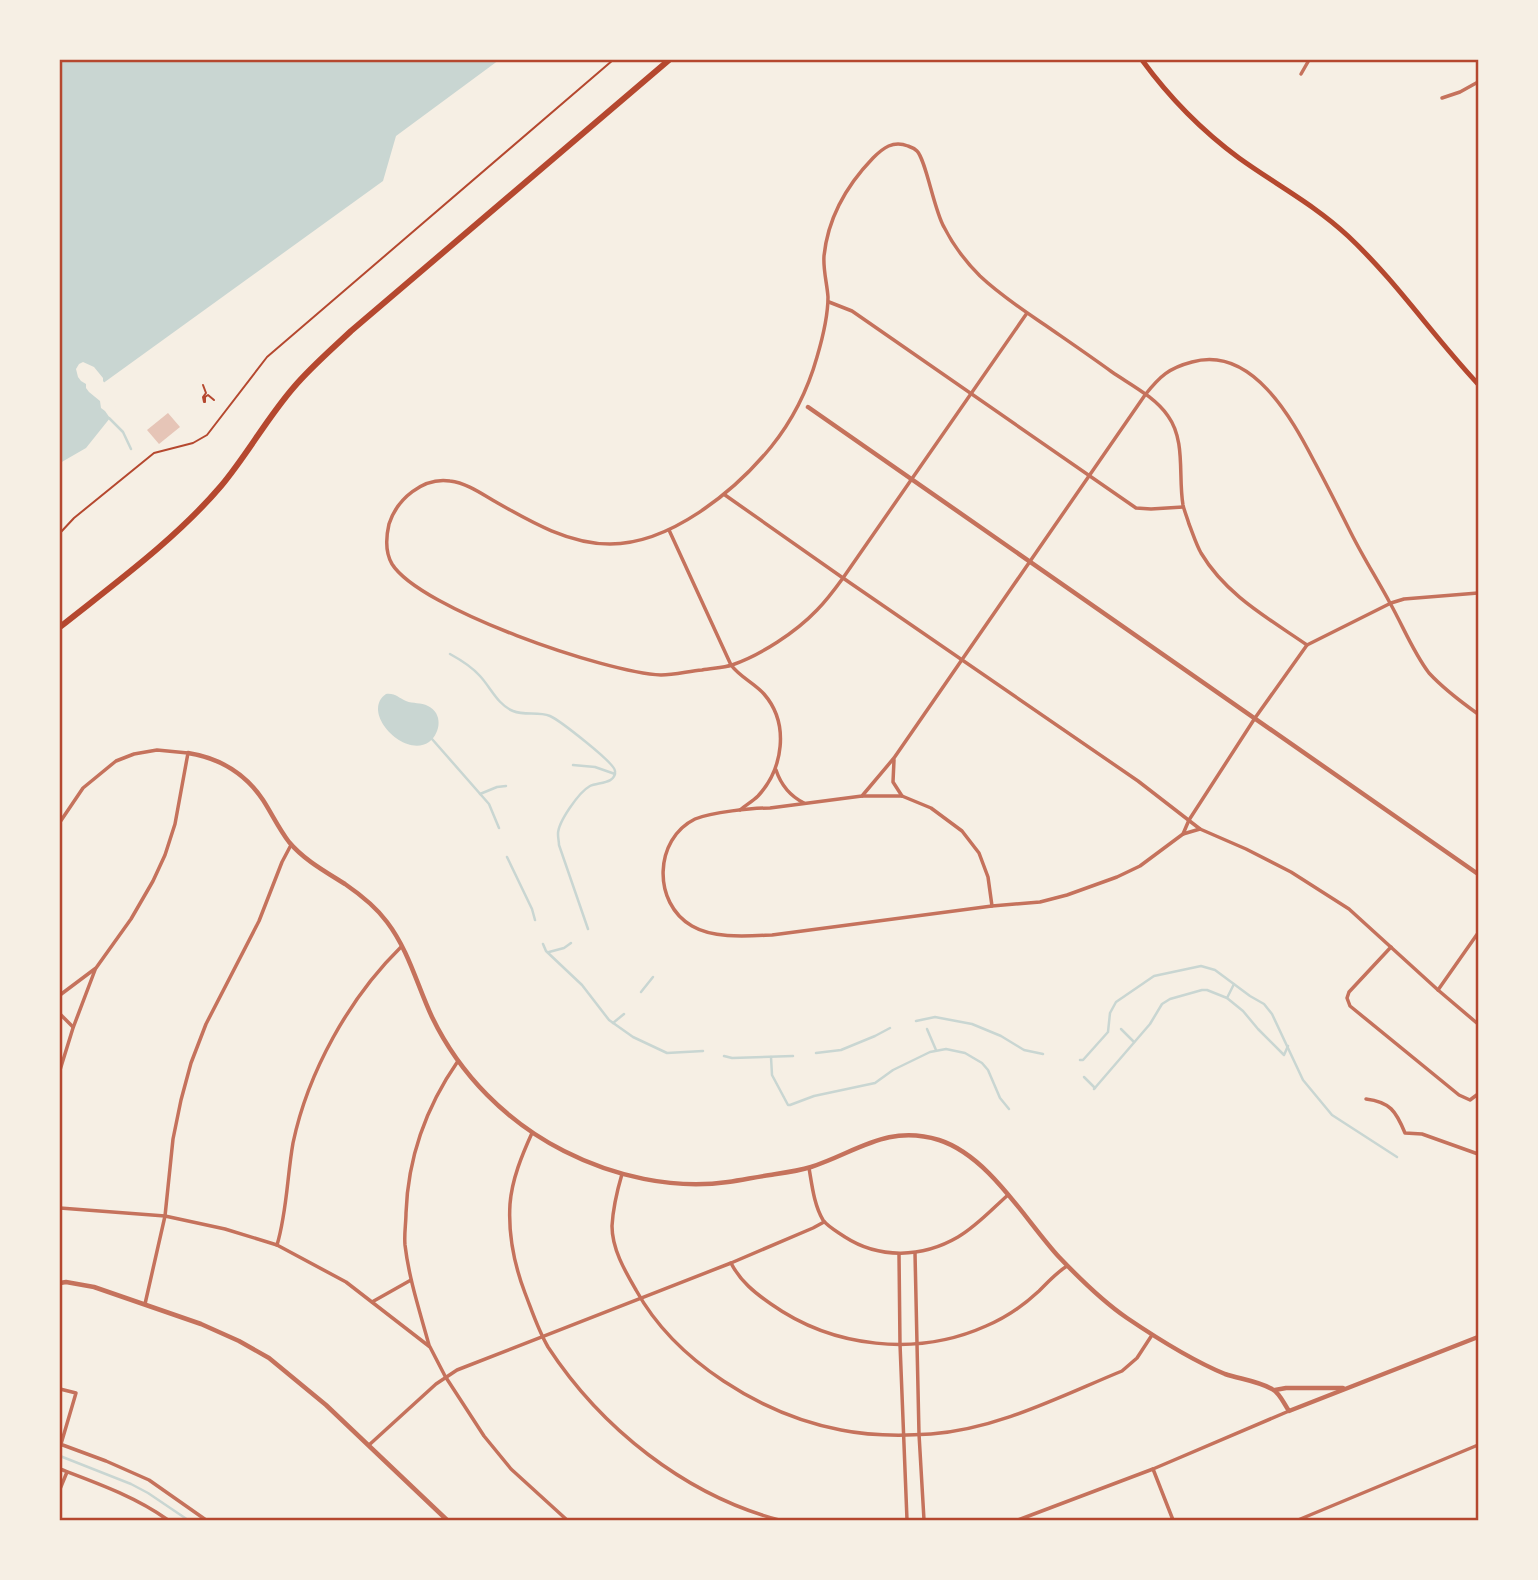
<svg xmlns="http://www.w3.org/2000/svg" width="1538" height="1580" font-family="'Playfair Display',serif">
  <rect width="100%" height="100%" fill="#f6efe4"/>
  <g fill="#c9d6d2">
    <path d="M60,60H499L396,136L383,181L102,384L114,413L86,448L60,463Z"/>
    <path d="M386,694C396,693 398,698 406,701C413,704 421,702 428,706C443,713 441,733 429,742C404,759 360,712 386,694Z"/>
  </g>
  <path fill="#f6efe4" d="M83,362L94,367L103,378V381L107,386L118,413L112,421L105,411L101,408L100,401L89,392L86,388V384L81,381L78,377L76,369L79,364Z"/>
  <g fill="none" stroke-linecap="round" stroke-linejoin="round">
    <g stroke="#c9d6d2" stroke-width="2.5">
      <path d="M109,418L123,432L131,449"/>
      <path d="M450,654C461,660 472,667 480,676C491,688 498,705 513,711C525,716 538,711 550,716C559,720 615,763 615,771C616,784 598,782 590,786C579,792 558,822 558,834C558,838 559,842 559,845L588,929"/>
      <path d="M432,739L489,804L499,828"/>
      <path d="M573,765L595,767L615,774"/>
      <path d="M480,794L497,787L506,786"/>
      <path d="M507,857L532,909L535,920"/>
      <path d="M543,944L546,951L582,985L609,1020L633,1037L667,1053L703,1051"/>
      <path d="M549,952L564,948L571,943"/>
      <path d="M641,992L653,977"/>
      <path d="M1227,998L1234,984"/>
      <path d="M916,1021L935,1017L972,1024L1001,1036L1024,1050L1043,1054"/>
      <path d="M613,1023L624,1014"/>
      <path d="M927,1029L936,1050"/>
      <path d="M1121,1029L1134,1042"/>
      <path d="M816,1053L841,1050L875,1036L890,1028"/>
      <path d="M724,1056L732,1058L793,1056"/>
      <path d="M771,1057L772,1075L788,1105H790L814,1096L875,1083L893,1070L930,1052L946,1049L965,1053L982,1063L988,1070L1000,1098L1009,1109"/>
      <path d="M1080,1060H1083L1108,1032L1110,1013L1116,1002L1154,976L1201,966L1215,970L1250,996L1264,1004L1272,1014L1303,1080L1332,1115L1397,1157"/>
      <path d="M1084,1077L1095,1088"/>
      <path d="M1094,1089L1150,1024L1162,1004L1170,999L1202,990H1207L1227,998L1243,1011L1258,1029L1284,1055L1288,1046"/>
      <path d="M60,1456L131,1484L148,1493L188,1520"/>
    </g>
  </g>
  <path fill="#e6c5b7" d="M168,413L180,427L159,444L147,430Z"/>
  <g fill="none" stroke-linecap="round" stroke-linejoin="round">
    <g stroke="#b5482f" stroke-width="2">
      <path d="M203,385L206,393L203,397L204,402H205V397L208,395L214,400"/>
      <path d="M60,533L74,518L154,453L193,443L207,435L267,357L613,60"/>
    </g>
    <g stroke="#c5725c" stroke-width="3.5">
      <path d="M1301,74L1309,60"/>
      <path d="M1442,98L1460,92L1478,82"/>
      <path d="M829,302L852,311L1136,508L1151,509L1183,507"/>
      <path d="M1027,313L843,578C835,589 827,600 817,610C796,632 761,655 732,665C723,668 712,668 702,670C689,671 675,675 661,675C607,673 420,609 392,564C385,552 386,537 389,524C397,499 423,477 450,481C467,483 482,494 496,502C531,522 569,544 610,544C670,544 734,492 771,447C792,421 808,389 817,357C822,340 828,314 828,297C827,283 823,270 824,256C828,217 846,186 873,158C883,148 893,140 908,146C911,147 914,148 917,151C926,160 934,210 944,227C953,245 966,262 980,276C1000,295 1023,310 1045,325C1068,341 1090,356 1112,372C1131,385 1155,397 1168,416C1186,441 1178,476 1183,505C1184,510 1188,520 1189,524C1193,534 1196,544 1201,553C1226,595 1268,618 1307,645"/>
      <path d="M725,495L843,578L1138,781L1200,829L1246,849L1291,872L1349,909L1438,990L1478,1024"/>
      <path d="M669,530L731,665C740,677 754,683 764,694C790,724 783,769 758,796C753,801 746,805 740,810"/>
      <path d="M1478,593L1404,599L1391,603L1307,645L1255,718L1189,820L1183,834L1140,866L1117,877L1067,895L1040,902L992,906L772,935C748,936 714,939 692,926C652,903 654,839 695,819C712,812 752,808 770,808L862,796L894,758L1145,395C1160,376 1169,368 1192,362C1252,345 1292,419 1314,461C1327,485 1339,509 1351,533C1363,557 1377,579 1390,603C1403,626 1413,652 1429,673C1441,686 1464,704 1478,714"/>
      <path d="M894,760L893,782L902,796"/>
      <path d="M776,770C781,785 790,796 804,803"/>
      <path d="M862,796H902L931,808L962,831L979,853L988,877L992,906"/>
      <path d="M60,822L83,788L116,761L134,754L157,750L188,753L175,824L165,855L153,881L131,919L96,968L60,995"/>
      <path d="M1183,834L1200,829"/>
      <path d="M1391,947L1349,992L1347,998L1350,1006L1459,1095L1470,1100L1478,1094"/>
      <path d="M1438,990L1478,933"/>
      <path d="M60,1014L73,1027"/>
      <path d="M60,1070L73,1028L95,970"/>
      <path d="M1366,1099C1390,1102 1396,1111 1405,1133L1422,1134L1478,1154"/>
      <path d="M532,1133C522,1155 512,1179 510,1204C508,1236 514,1264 525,1293C532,1311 538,1330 548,1347C601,1428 685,1495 779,1520"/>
      <path d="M809,1168C812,1185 814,1205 823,1220C828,1227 838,1232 845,1237C879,1259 922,1258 958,1237C977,1226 992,1209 1008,1195"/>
      <path d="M622,1174C617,1191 613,1208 612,1226C612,1249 625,1271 636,1290C675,1361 762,1415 841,1430C870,1436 901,1436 931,1434C998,1429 1061,1396 1122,1371L1137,1358L1152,1335"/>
      <path d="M60,1208L165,1216L225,1229L277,1245L346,1282L430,1347L445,1376L484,1436L511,1469L567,1520"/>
      <path d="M277,1245C287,1212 287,1177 293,1143C308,1072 349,998 401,947"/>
      <path d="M915,1253L919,1434L924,1520"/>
      <path d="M899,1254L900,1344L907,1520"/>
      <path d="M731,1263C740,1281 755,1293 771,1304C833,1348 917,1357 986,1326C1005,1318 1024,1305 1039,1291C1048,1282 1056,1273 1067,1266"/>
      <path d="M372,1302L411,1280"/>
      <path d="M145,1304L165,1216L173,1139L181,1100L191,1063L206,1024L259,921L282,862L291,845"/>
      <path d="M429,1345C420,1312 409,1279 405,1245C404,1234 406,1223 406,1213C408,1156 426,1107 458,1061"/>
      <path d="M60,1389L76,1393L61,1444"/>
      <path d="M60,1444L106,1461L149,1480L206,1520"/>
      <path d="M369,1445L436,1384L457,1370L731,1263L813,1228L824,1222"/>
      <path d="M60,1469C97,1483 136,1497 168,1520"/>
      <path d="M1153,1469L1173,1520"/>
      <path d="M60,1489L67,1472"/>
      <path d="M1018,1520L1153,1469L1289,1411"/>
      <path d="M1298,1520L1478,1445"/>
    </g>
    <g stroke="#c5725c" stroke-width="4.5">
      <path d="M808,407L1478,874"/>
      <path d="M188,753C219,758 245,773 263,800C272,814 279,829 289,842C304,860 326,872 345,884C361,895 376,907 387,922C409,951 417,985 432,1017C460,1075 507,1122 564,1151C613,1176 673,1190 728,1182C742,1180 756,1177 770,1175C783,1173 798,1171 811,1167C857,1152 887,1124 939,1140C989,1156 1025,1220 1059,1257C1080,1279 1102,1301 1127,1318C1158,1339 1191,1360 1225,1374C1240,1379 1258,1381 1272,1389C1280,1393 1284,1404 1289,1411L1478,1337"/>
      <path d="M60,1283L66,1282L94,1287L201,1324L239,1341L269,1358L326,1405L447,1520"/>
      <path d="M1275,1390L1286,1388H1343"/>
    </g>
    <path stroke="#b5482f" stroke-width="5" d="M1142,60C1169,97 1201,130 1239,158C1275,184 1315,205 1348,236C1396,281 1433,336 1478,384"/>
    <path stroke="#b5482f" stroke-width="6" d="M60,627C114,584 176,539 221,486C247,455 267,418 294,387C311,367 332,349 351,331L669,60"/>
  </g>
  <rect width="1538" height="1580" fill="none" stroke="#f6efe4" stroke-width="122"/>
  <rect x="61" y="61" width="1416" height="1458" fill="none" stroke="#b5482f" stroke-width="2.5"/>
</svg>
